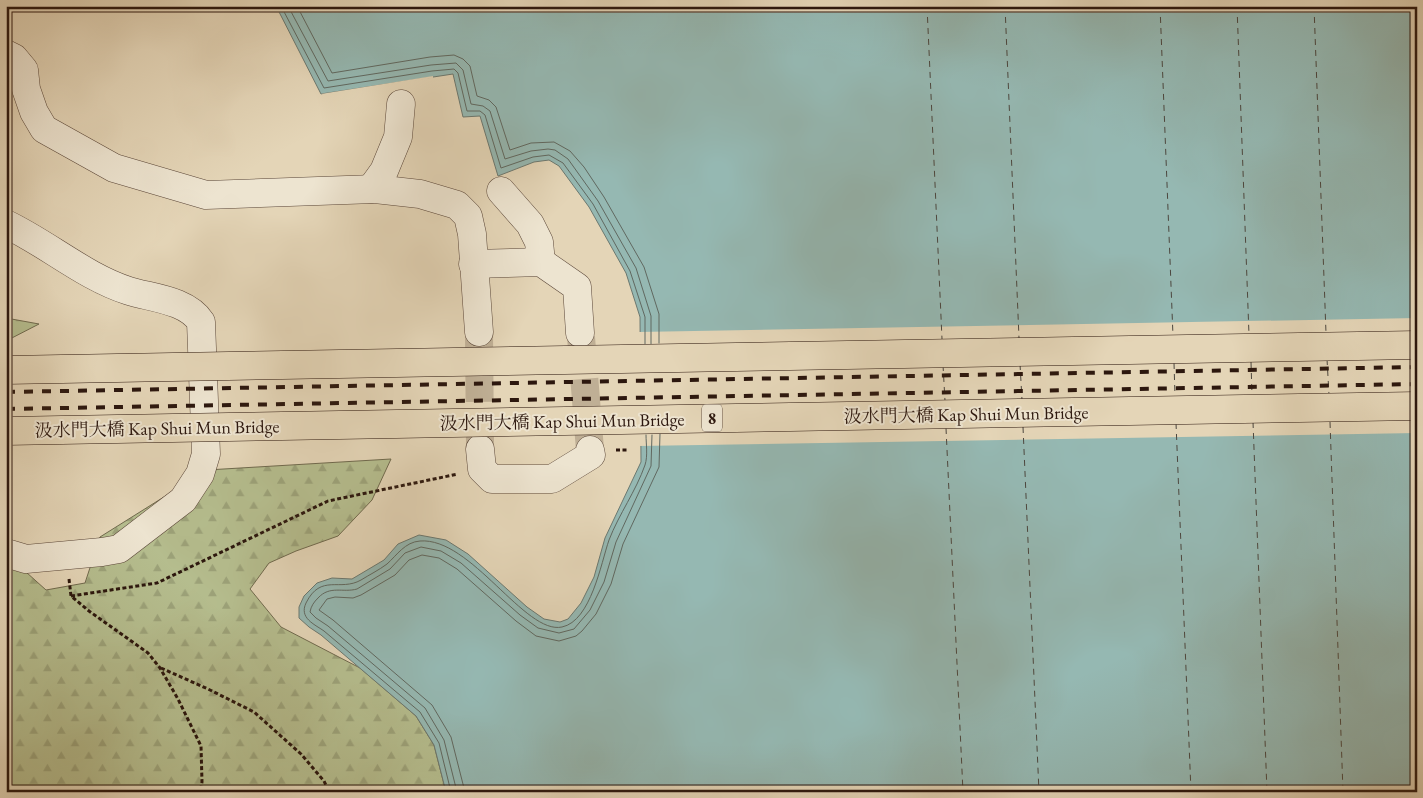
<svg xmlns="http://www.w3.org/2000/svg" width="1423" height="798" font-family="'EB Garamond','Noto Serif TC',serif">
  <defs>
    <pattern id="forest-firs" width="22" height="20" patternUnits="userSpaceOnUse" patternTransform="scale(1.25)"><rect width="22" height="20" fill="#b5bd8e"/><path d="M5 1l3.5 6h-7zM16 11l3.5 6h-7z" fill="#9ca279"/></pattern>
  </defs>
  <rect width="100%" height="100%" fill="#e4d5b7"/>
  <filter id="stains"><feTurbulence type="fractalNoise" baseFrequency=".004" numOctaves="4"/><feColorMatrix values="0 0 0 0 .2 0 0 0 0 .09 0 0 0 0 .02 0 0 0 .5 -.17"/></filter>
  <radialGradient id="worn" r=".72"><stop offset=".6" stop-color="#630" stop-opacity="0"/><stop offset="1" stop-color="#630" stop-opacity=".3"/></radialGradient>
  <g fill="url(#forest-firs)" stroke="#706a4e">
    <path d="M6,318L39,324L6,341Z"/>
    <path d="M391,459L372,500L338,536L296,551L269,563L250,589L281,627L360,668L416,716L434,745L446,792H6V542L26,572L46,590L85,583L100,537L207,470Z"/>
  </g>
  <path fill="#95b8b2" stroke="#6b7870" d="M276,6H1417V792H446L434,745L416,716L321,635L309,627L299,618V607L304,596L317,583L332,578L352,579L384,560L398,544L419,535L446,540L468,554L527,607L544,619L560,622L568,619L581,603L594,577L605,538L641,462L640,317L626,273L589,207L559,166L549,160L534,162L498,176L480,116L463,117L453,74L321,94Z"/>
  <g fill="#e4d5b7">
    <path d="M433,76V78L325,96L321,94Z"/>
    <path d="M1417,318V433L638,446V332Z"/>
  </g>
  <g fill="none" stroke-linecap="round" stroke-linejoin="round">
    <g stroke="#606860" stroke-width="1">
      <path d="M281,6L324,88L432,71L454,69L458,73L467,111H480L485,115L501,168L533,157L549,155L563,163L593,204L630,271L645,317V344"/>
      <path d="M288,6L328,81L431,65L456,63L463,70L471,104L483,106L490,111L505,159L531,151L548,149L555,150L568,159L598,201L636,268L651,316V344"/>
      <path d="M297,6L332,73L430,57L454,55L463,59L470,66L477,96L489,100L496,107L510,150L531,143L554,142L570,151L584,167L604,197L644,267L659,314V343"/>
      <path d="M451,792L439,743L420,712L324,631C314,624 299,618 306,603C321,573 340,592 361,580C369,575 379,570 387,564C397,555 405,542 420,541C471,537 525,635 562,627C591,621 601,563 609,540C619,514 636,491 645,465C648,456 646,444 646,435"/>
      <path d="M457,792L444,740L425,708L328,626L316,618L310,612C311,606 314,602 318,598C330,585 343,593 357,589L390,569L405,553L421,547L441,551L461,563L520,615L538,628L559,633L574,629L590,610L604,582L616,542L651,466L652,435"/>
      <path d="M465,792L451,737L432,705L333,620L319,610L327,599L335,597L353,598L361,595L395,575L409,560L422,555L439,558L457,569L516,621L536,636L559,641L576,636L582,631L596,614L611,584L623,544L659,467L660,434"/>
    </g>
    <g stroke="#4c473f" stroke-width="1" stroke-dasharray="6 5" stroke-linecap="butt">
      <path d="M927,6L942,339"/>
      <path d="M1005,6L1019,338"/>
      <path d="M1160,6L1173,336"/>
      <path d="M1237,6L1249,335"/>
      <path d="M1314,6L1326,333"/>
      <path d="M1327,359L1329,395"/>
      <path d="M1251,362L1252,395"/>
      <path d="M1174,363L1175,396"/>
      <path d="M1020,364L1022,400"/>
      <path d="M943,365L945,401"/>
      <path d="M1253,422L1267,792"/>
      <path d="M1330,422L1343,792"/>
      <path d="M1176,423L1191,792"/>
      <path d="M1023,427L1039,792"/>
      <path d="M946,428L963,792"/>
    </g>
    <g stroke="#bfaf95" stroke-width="28" stroke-dasharray="28 14" stroke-linecap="butt">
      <path d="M479,332L480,445"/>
      <path d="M581,337L590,450"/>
    </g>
    <g stroke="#5a4638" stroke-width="29">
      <g id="minor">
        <path d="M6,54L14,58L24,70L26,89L34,112L44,129L114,168L206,195L375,189L420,194L457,205L468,216L472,234L479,332"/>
        <path d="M371,189L384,171L398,137L401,104"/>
        <path d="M501,191L530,224L539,242L541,262"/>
        <path d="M6,224C48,244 85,277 129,291C152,298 187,300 201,322L206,454L200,474L183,500L119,549L102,552L26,559L6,553"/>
        <path d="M473,264L541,262L577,287L580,333"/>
        <path d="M480,449L482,469L492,479H552L591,455L590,450"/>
      </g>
    </g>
    <g stroke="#2c170e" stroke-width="3" stroke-dasharray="4 2.5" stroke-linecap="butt">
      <path d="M616,450H628"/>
      <path d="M69,579L71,596L89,611L148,653L160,668L178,699L201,746L202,782L200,792"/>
      <path d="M71,596L157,583L328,501L458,474"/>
      <path d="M161,668L208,689L254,712L301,754L324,781L329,792"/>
    </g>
    <use href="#minor" stroke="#ede4d0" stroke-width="28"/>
    <g stroke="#2c170e" stroke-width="4" stroke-dasharray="9 9" stroke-linecap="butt">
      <path d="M6,392L1417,367"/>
      <path d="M6,409L1417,384"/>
    </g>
    <g stroke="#2c170e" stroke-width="29" stroke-linecap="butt">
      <g id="highway-bridge">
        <path d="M6,370L1417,345"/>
        <path d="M6,431L1417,406"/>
      </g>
    </g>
    <use href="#highway-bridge" stroke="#e4d5b7" stroke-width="28"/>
  </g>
  <g text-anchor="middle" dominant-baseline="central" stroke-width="4" stroke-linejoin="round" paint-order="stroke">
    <rect fill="#ede4d0" stroke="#665448" stroke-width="1" x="702" y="404.5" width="20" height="27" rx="4"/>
    <g font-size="16" font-weight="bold" fill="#2c170e">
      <text x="712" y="418">8</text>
    </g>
    <g font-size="18" fill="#2c170e" stroke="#ede4d0">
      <text transform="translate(966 414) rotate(-1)">汲水門大橋 Kap Shui Mun Bridge</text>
      <text transform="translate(562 421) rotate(-1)">汲水門大橋 Kap Shui Mun Bridge</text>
      <text transform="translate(157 428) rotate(-1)">汲水門大橋 Kap Shui Mun Bridge</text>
    </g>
  </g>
  <rect width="1423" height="798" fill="none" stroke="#e4d5b7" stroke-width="25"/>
  <rect x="8" y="8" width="1408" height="783" fill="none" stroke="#2c170e" stroke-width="2.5"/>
  <rect x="12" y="12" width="1398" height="773" fill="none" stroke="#2c170e"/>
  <rect width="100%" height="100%" filter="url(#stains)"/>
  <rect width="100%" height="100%" fill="url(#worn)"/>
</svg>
